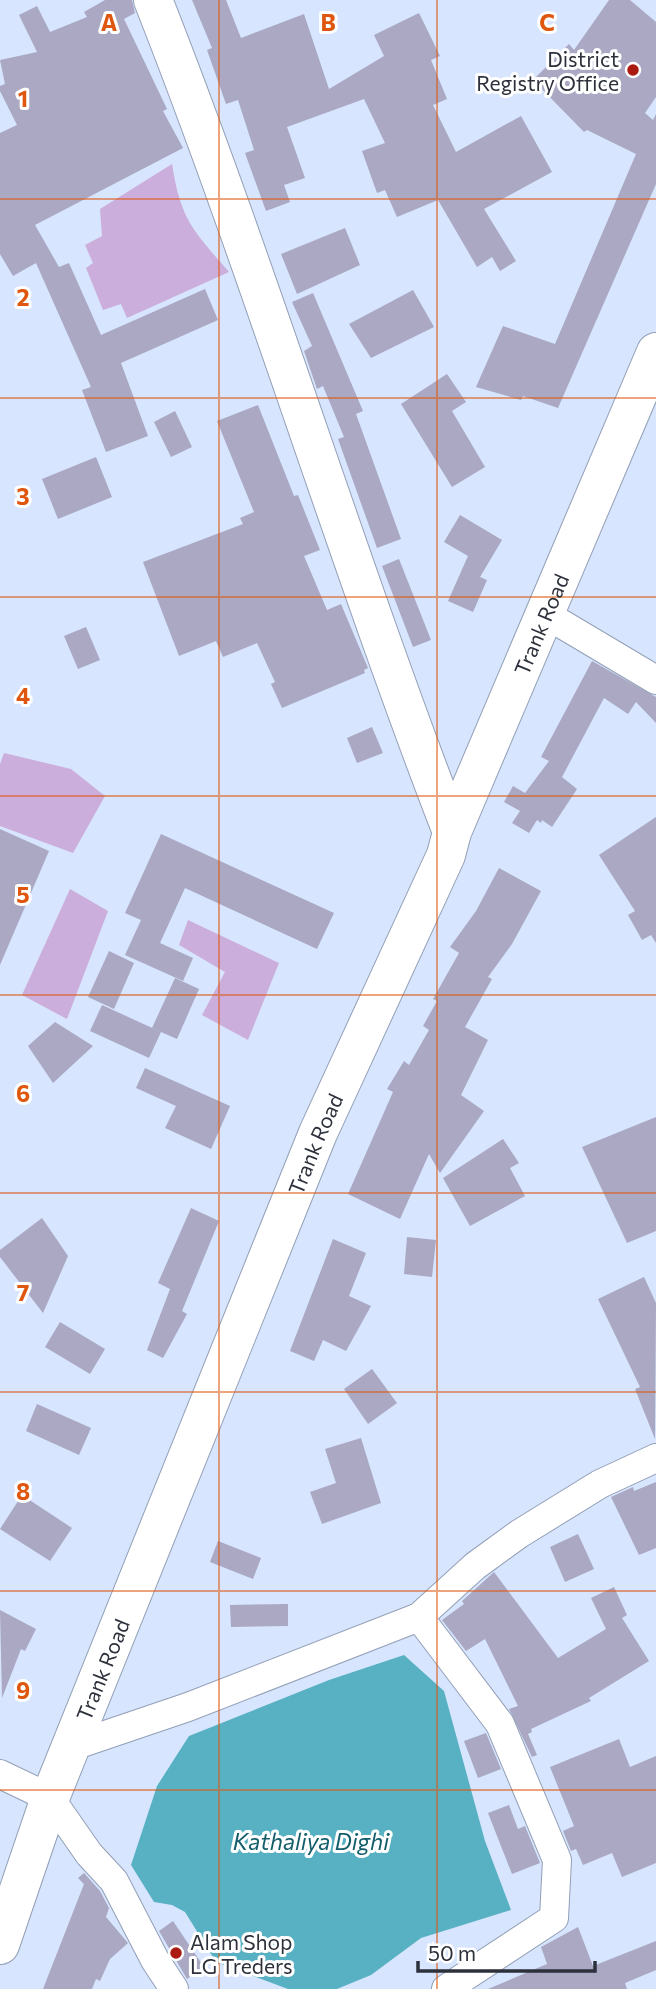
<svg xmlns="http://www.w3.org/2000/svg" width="656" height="1989" font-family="Commissioner,sans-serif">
  <rect width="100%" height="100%" fill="#d7e5fe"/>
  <g fill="#ccaedc">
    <path d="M172,164C181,221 193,230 229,272L127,318L121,304L103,310L86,268L93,263L85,245L102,236L100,209Z"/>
    <path d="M4,753L71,769L105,796L73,853L0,826V764Z"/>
    <path d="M70,889L108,911L67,1019L22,995Z"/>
    <path d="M188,920L279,963L248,1040L202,1015L225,972L179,945Z"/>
  </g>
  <path fill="#58b1c2" d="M404,1655L444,1691L485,1841L511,1910L421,1938L371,1975L337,1989H288L216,1962L185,1912L172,1905L154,1902L131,1865L157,1786L189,1736L329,1680Z"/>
  <g fill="#aaa8c2">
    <path d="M105,0H132L135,13L124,19L167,109L163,111L183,148L35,225L59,267L69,263L101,335L205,289L218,320L121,363L148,436L106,452L82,390L91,387L36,263L13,276L0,254V133L17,125L0,91V86L5,84L0,60L37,52L19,15L37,6L50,32L87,17L84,12Z"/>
    <path d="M192,0H226L241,38L304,14L329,89L384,56L374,35L419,13L440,56L431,60L447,99L433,105L456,152L521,116L552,172L484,209L516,261L500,271L492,257L477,267L438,200L397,217L385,190L377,193L362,151L385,143L364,99L287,127L305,178L284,185L290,202L266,211L245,153L254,150L238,100L226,104L207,50L212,48Z"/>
    <path d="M609,0H630L656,22V97L645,113L653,120L656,114V184L558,408L523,396L521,400L476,387L503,326L555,344L636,154L587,130L584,132L533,80L569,44L574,50Z"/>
    <path d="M345,228L360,265L297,294L281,254Z"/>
    <path d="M413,290L434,327L371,358L349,324Z"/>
    <path d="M313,293L363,411L356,414L401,539L377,548L338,439L344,437L323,386L317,389L304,351L312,346L292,302Z"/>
    <path d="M447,374L466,402L452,411L485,467L452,487L401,404Z"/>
    <path d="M258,405L294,496L298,495L320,550L304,556L327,610L341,604L368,668L364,670L365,673L282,708L271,684L275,682L257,643L223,657L216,641L179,656L143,562L243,524L240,518L254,512L217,421Z"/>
    <path d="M175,411L192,447L171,457L154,422Z"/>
    <path d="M96,457L112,497L58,519L42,479Z"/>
    <path d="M460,515L502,540L480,577L487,580L473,612L448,601L468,556L444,542Z"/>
    <path d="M399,559L431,640L413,647L382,566Z"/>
    <path d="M86,627L100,660L78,669L64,636Z"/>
    <path d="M592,661L656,697V723L636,702L628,714L604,698L562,777L577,789L552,827L542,820L541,823L537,820L529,833L512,823L520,811L504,802L513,786L525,793L549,761L541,757Z"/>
    <path d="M372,727L383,753L357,763L347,738Z"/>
    <path d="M656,817V943L651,935L642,940L628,915L635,911L599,855Z"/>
    <path d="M0,829L49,851L0,965Z"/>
    <path d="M161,834L334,913L317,949L185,888L160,943L193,958L183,981L125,955L141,920L125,913Z"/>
    <path d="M499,868L541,891L512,944L488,977L492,979L465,1027L488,1040L461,1095L484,1111L440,1173L429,1154L400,1219L348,1194L393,1092L387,1089L404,1061L409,1065L429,1030L423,1026L437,1001L433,999L459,953L450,947L476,911Z"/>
    <path d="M109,951L134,963L114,1009L88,997Z"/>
    <path d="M175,978L199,989L177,1039L152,1028Z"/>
    <path d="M102,1005L161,1032L149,1058L90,1031Z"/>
    <path d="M55,1022L93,1046L53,1083L28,1046Z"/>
    <path d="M145,1068L230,1106L211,1149L165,1128L176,1106L136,1088Z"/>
    <path d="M656,1117V1231L627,1243L582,1147Z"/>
    <path d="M503,1139L519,1163L510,1168L525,1196L470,1226L443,1178Z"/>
    <path d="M191,1208L219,1221L182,1311L187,1314L163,1358L147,1350L170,1289L158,1283Z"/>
    <path d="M42,1218L68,1256L43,1313L0,1257V1250Z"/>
    <path d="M407,1237L436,1240L432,1277L404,1274Z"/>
    <path d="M333,1239L366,1253L349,1296L371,1306L346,1351L323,1340L314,1361L290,1351Z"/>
    <path d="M644,1277L656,1303L655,1439L635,1389L640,1387L598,1299Z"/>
    <path d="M60,1322L105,1349L90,1374L45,1347Z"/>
    <path d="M372,1369L397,1403L368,1424L344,1389Z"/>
    <path d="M37,1404L91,1428L79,1455L26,1431Z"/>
    <path d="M361,1438L381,1503L322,1524L310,1492L336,1483L325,1449Z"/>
    <path d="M656,1482V1548L639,1555L611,1497L633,1487L634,1491Z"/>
    <path d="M22,1495L72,1528L50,1561L0,1529Z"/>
    <path d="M578,1534L594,1569L565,1582L550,1547Z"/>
    <path d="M218,1541L261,1558L253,1579L210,1562Z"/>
    <path d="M494,1572L558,1658L606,1629L591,1598L614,1587L627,1615L622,1618L649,1661L589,1698L591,1701L531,1729L532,1732L528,1734L537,1755L532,1757L509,1709L518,1706L485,1639L466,1651L442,1620L464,1604L462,1601Z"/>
    <path d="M288,1604V1626L231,1627L230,1605Z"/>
    <path d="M0,1610L36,1629L25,1651L21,1649L2,1698Z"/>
    <path d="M486,1733L501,1769L478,1778L464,1741Z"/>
    <path d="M619,1739L630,1767L656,1756V1863L622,1877L612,1853L583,1865L576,1849L571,1851L563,1831L574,1826L550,1767Z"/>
    <path d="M509,1805L518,1829L525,1826L540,1863L512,1874L488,1813Z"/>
    <path d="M84,1873L100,1891L109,1908L106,1917L128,1943L110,1959L100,1981L96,1979L92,1989H43L84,1884L78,1878Z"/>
    <path d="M173,1921L204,1967L187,1979L159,1931Z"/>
    <path d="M578,1927L593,1966L656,1941V1970L625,1983L627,1989H488L547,1964L541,1947Z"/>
  </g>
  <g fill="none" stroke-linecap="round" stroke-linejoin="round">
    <g stroke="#929fb6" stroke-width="30">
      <g id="minor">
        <path d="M545,614L656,680"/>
        <path d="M419,1617L500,1724L557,1860L554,1918L446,1989"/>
        <path d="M70,1747L188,1707L419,1617L475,1566L519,1534L600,1484L656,1458"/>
        <path d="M0,1774L50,1798L89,1854L114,1881L155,1960L174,1989"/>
      </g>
    </g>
    <g stroke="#929fb6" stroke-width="40">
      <g id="secondary">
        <path d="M153,0C261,274 346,558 452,832"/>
        <path id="s1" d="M0,1945L50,1798L318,1133L446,855L452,832L656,352"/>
      </g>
    </g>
    <use href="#minor" stroke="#fff" stroke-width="28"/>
    <use href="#secondary" stroke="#fff" stroke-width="38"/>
  </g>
  <path fill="none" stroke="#df570e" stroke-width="2" stroke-opacity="0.55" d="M219,0V1989M437,0V1989M0,199H656M0,398H656M0,597H656M0,796H656M0,995H656M0,1193H656M0,1392H656M0,1591H656M0,1790H656"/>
  <g fill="#ab1a10" stroke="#fff" stroke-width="2.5">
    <circle cx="633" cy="70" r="7"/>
    <circle cx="176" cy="1953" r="7"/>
  </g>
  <g text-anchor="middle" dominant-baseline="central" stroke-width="6" stroke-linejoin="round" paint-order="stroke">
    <g font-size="21" fill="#2c313b" stroke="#fff" text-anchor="end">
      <text x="619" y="58">District<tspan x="619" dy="24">Registry Office</tspan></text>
      <text x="190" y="1941" text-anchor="start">Alam Shop<tspan x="190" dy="24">LG Treders</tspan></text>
    </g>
    <g font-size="21" fill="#2c313b" stroke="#fff">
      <text stroke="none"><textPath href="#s1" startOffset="1428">Trank Road</textPath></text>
      <text stroke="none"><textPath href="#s1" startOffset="861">Trank Road</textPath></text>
      <text stroke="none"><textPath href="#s1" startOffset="294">Trank Road</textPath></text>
    </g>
    <g font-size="23" font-style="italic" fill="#145e6b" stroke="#fff">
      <text x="311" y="1841">Kathaliya Dighi</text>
    </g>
  </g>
  <g font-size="23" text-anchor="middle" font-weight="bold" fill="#df570e" stroke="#fff" stroke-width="6" stroke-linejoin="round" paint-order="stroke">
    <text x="109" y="31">A</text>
    <text x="328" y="31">B</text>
    <text x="547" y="31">C</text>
    <text x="23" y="107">1</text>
    <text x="23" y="306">2</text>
    <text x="23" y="505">3</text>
    <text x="23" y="704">4</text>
    <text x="23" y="903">5</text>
    <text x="23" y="1102">6</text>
    <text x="23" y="1301">7</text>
    <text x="23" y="1500">8</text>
    <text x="23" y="1699">9</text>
  </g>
  <path d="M418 1961v10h177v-10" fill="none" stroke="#2c313b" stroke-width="3.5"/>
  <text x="428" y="1961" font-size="21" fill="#2c313b" stroke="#ffffff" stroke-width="5" paint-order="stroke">50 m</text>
</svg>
